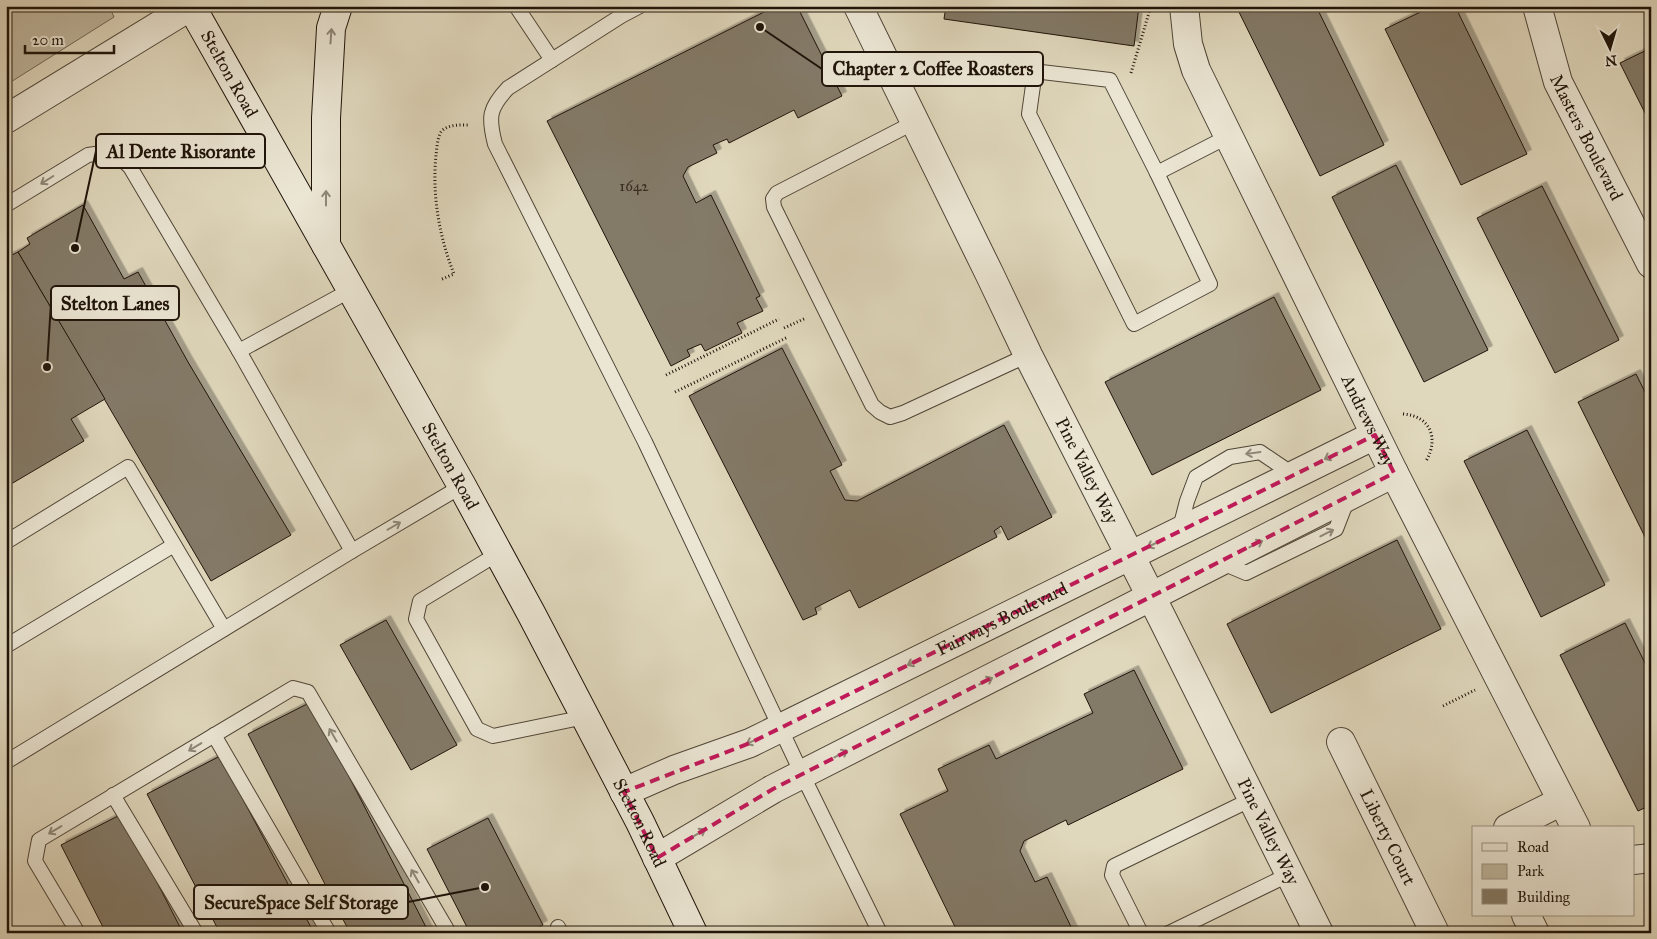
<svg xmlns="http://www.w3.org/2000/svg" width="1657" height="939" font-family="'IM FELL Great Primer',serif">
  <defs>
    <filter id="shadow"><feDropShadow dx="4.5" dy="-4.5" stdDeviation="0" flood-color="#0004"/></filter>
  </defs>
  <rect width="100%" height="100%" fill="#e0d8bd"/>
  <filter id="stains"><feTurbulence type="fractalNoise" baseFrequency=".004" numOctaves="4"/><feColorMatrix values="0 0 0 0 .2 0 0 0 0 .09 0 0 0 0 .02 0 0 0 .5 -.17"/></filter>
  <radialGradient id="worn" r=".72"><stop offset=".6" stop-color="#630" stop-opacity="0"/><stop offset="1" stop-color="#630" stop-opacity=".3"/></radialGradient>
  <path fill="#bfb79f" stroke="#6f6654" d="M6,6H109L114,17L6,85Z"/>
  <g fill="#837a67" stroke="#1f140a" filter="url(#shadow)">
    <path d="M776,6H797L842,96L798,118L794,110L729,143L727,139L713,145L717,153L688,167L683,176L696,203L711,195L760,296L756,298L763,311L737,323L742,333L705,351L701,344L687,350L690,356L671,366L547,121Z"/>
    <path d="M946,6H1139L1134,46L944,19Z"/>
    <path d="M1236,6H1316L1384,145L1320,176Z"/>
    <path d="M1433,6H1455L1527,154L1461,185L1385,29Z"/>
    <path d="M1651,48V125L1620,63Z"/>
    <path d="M1396,165L1488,350L1424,382L1332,197Z"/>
    <path d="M1542,186L1619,340L1555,373L1477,218Z"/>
    <path d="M83,205L124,279L138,272L188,362L291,535L211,581L18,252L30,244L27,238Z"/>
    <path d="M18,252L105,399L71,419L84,441L6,487V258Z"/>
    <path d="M1274,297L1321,390L1152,475L1105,382Z"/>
    <path d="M782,348L842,465L830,471L845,500L857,501L1004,425L1052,517L1008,540L1001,526L994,531L997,537L859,608L850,590L815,608L817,614L803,620L689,396Z"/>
    <path d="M1636,374L1651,404V549L1578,402Z"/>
    <path d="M1527,430L1605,585L1541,617L1464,461Z"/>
    <path d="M1397,540L1441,629L1271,713L1227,624Z"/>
    <path d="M386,620L457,745L411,770L340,645Z"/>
    <path d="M1625,623L1651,675V805L1638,811L1560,655Z"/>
    <path d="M1134,670L1183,769L1068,825L1066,820L1024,841L1020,851L1035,882L1047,877L1074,933H958L900,814L948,791L938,769L989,745L996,759L1093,713L1084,694Z"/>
    <path d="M311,702L429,933H350L248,734Z"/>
    <path d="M220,756L314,933H220L147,794Z"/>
    <path d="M122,814L183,933H106L61,845Z"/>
    <path d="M488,818L543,925L535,929L537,933H470L427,849Z"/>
  </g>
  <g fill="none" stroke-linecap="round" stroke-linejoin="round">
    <g stroke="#4f4537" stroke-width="16">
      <g id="service">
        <path d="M516,6L552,60"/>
        <path d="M640,6L621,16L508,88C489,108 488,117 495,144L645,442L802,774L880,933"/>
        <path d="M965,63L1110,80L1157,173L1210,284L1134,324L1029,114L1035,71"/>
        <path d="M915,122L777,193L773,199L774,207L872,405L880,412L890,417L903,413L1028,355"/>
        <path d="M1157,173L1229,136"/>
        <path d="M6,205L88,155L109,152L121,158L130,167L239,351L352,551"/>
        <path d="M239,351L351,290"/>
        <path d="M1179,532L1187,501L1196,477L1230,457L1260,452L1294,475"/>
        <path d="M6,542L128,467L224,629"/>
        <path d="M499,553L420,601L416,619L477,729L493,736L585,717"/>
        <path d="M1220,562L1246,573L1326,534L1336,529L1348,498"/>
        <path d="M6,646L174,545"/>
        <path d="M214,735L329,933"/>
        <path d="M6,762L352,551L462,486"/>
        <path d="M113,795L196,933"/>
        <path d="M558,927L561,933"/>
        <path d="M78,933L35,861L39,840L293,688L308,692L449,933"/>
        <path d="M1141,933L1112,875L1114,866L1252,799"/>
        <path d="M1169,933L1290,874"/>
      </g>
    </g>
    <g stroke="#4f4537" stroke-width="30">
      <g id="minor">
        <path id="s1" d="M858,6L990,275L1028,355L1162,618L1319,933"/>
        <path id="s2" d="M1184,6L1188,44L1196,70L1394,473L1576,828"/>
        <path id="s3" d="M1537,6L1558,82L1651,264"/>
        <path d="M6,119L191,6"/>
        <path id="s4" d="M1341,742L1435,933"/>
        <path id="s5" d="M624,792L674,770L750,743L1375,435"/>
        <path d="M1508,828L1562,801"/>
        <path d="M657,858L773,789L1394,473"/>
        <path d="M1633,860L1651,858"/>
        <path d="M1526,915L1535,933"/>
      </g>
    </g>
    <g stroke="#1f140a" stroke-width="30">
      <g id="secondary">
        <path id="s6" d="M191,6L462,486L532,615L640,822L693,933"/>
        <path d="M326,245V118L331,28L338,6"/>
      </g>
    </g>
    <g stroke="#1f140a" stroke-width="3" stroke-dasharray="1 2.5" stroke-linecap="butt">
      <path d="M1131,73L1151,6"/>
      <path d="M442,279L454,274C439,236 432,195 436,155C437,148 437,139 441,132C447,124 461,125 470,125"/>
      <path d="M784,328L806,318"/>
      <path d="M666,375L779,319"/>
      <path d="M675,392L788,337"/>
      <path d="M1403,414C1431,416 1439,439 1426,461"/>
      <path d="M1443,706L1475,690"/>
    </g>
    <use href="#service" stroke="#ebe6d4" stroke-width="14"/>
    <use href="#minor" stroke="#ebe6d4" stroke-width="28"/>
    <use href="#secondary" stroke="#ebe6d4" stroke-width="28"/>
  </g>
  <defs><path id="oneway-shaft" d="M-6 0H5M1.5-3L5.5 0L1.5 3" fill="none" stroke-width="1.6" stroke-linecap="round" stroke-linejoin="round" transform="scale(1.25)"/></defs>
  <g stroke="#8f8879">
    <use href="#oneway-shaft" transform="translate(331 36) rotate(-86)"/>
    <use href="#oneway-shaft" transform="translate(47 180) rotate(148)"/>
    <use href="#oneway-shaft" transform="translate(326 198) rotate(-90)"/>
    <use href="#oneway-shaft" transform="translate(1253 453) rotate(172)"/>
    <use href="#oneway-shaft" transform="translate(1331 456) rotate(153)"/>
    <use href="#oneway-shaft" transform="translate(394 526) rotate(-30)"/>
    <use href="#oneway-shaft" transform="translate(1327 533) rotate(-27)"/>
    <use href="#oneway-shaft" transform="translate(1154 544) rotate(154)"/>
    <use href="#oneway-shaft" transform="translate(1256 544) rotate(-27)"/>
    <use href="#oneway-shaft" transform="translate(914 662) rotate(154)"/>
    <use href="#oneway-shaft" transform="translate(986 681) rotate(-27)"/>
    <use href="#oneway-shaft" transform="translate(333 735) rotate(-120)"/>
    <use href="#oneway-shaft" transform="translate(753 741) rotate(156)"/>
    <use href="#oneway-shaft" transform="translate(195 747) rotate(149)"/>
    <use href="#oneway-shaft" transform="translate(841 754) rotate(-27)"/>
    <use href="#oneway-shaft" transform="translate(55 830) rotate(149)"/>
    <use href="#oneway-shaft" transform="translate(699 833) rotate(-31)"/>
    <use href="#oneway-shaft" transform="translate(415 876) rotate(-120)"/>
  </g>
  <path fill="none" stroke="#c2185b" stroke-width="4" stroke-dasharray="10 6" stroke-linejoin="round" d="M1375,435L1394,473L773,789L657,858L624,792L750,743Z"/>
  <g text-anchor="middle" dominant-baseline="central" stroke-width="4.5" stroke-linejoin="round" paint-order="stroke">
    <g font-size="15" fill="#382e21">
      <text x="634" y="186">1642</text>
    </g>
    <g font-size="18" fill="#1f140a" stroke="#ebe6d4">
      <text stroke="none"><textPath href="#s6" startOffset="78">Stelton Road</textPath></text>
      <text stroke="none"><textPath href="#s3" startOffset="141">Masters Boulevard</textPath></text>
      <text stroke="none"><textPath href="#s2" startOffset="456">Andrews Way</textPath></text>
      <text stroke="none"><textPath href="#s6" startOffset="528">Stelton Road</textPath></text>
      <text stroke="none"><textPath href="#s1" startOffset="518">Pine Valley Way</textPath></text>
      <text stroke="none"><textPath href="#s5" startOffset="416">Fairways Boulevard</textPath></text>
      <text stroke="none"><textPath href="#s6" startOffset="932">Stelton Road</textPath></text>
      <text stroke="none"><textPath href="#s1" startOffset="922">Pine Valley Way</textPath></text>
      <text stroke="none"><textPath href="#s4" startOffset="106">Liberty Court</textPath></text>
    </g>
  </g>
  <path fill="none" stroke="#1f140a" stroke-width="2" d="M760 27L822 69M75 248L96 151M47 367L51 303M485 887L408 902"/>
  <g fill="#1f140a" stroke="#ebe6d4" stroke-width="2">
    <circle cx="760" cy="27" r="5"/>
    <circle cx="75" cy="248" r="5"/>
    <circle cx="47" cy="367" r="5"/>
    <circle cx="485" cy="887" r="5"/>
  </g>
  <g fill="#ebe6d4" stroke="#1f140a" stroke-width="2">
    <rect x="822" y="52" width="221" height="34" rx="5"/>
    <rect x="96" y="134" width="169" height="34" rx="5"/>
    <rect x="51" y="286" width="128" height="34" rx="5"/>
    <rect x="194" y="885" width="214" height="34" rx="5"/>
  </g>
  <g font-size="19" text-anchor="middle" font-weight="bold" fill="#1f140a">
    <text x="933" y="75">Chapter 2 Coffee Roasters</text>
    <text x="181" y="158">Al Dente Risorante</text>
    <text x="115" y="310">Stelton Lanes</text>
    <text x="301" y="909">SecureSpace Self Storage</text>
  </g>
  <rect width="1657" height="939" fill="none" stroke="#e0d8bd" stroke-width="25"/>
  <rect x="8" y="8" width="1642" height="924" fill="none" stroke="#1f140a" stroke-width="2.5"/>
  <rect x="12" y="12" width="1632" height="914" fill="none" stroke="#1f140a"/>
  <rect x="1472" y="826" width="162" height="90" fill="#ebe6d4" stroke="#999283"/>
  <rect x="1482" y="843" width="25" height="8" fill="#ebe6d4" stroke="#999283"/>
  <text x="1517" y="852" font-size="15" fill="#1f140a">Road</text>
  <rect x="1482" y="864" width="25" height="15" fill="#bfb79f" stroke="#999283"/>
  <text x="1517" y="876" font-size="15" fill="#1f140a">Park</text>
  <rect x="1482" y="889" width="25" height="15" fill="#837a67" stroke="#999283"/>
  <text x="1517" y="902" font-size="15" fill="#1f140a">Building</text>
  <g transform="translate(1610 48) rotate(175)" stroke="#ebe6d4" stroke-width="4" paint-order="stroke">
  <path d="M0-4L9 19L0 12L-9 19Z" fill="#1f140a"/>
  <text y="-8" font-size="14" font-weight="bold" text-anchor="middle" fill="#1f140a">N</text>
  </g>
  <path d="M25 45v8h89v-8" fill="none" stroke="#1f140a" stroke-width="2.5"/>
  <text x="32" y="45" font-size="15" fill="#1f140a" stroke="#ebe6d4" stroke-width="4" paint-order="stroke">20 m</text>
  <rect width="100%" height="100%" filter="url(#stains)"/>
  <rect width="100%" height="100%" fill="url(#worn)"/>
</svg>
